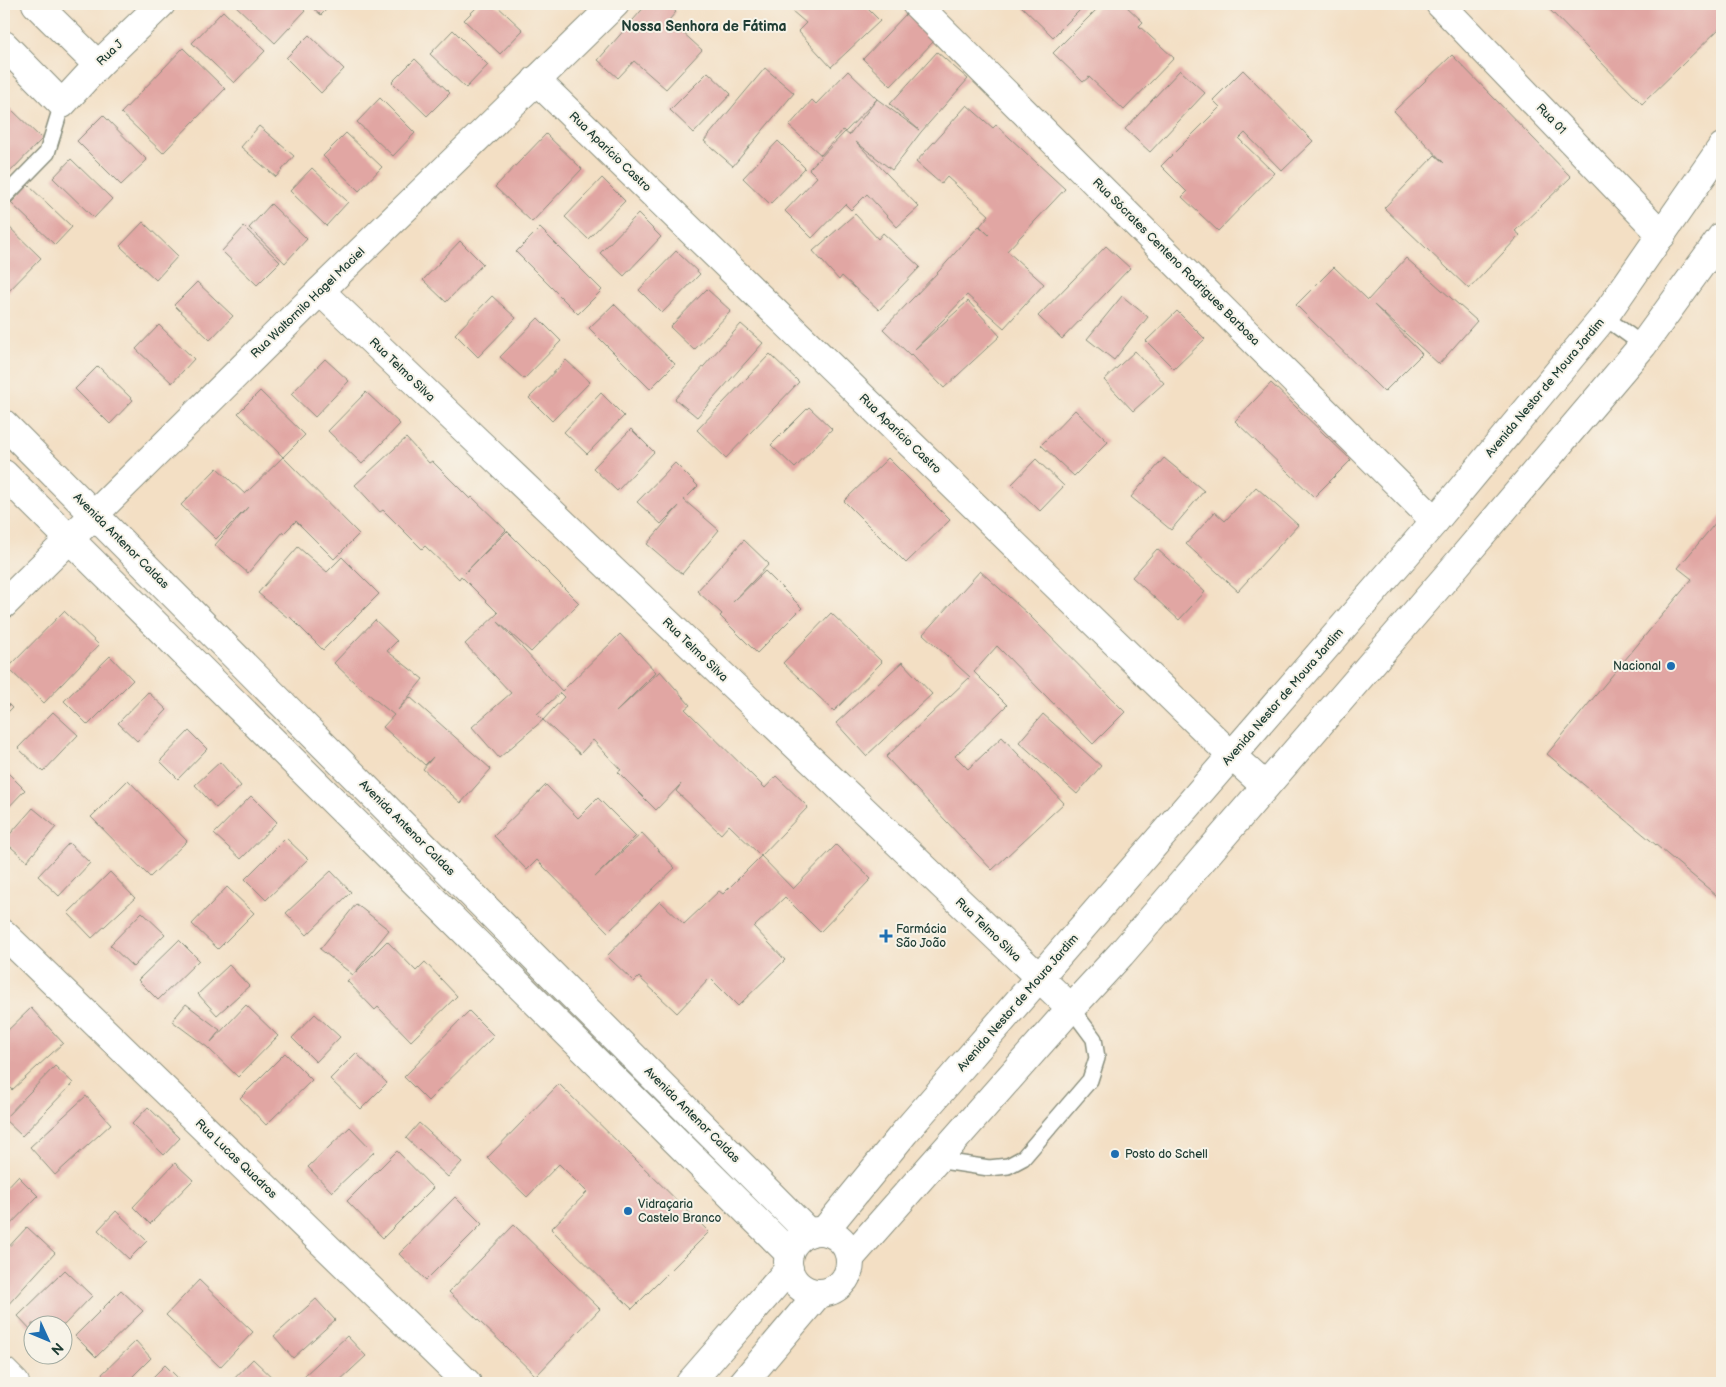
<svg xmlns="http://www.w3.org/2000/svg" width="1726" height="1387" font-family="'Balsamiq Sans',sans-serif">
  <rect width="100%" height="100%" fill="#f7f3e8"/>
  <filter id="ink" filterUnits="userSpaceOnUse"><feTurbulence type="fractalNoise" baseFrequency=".02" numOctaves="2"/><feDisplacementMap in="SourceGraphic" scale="10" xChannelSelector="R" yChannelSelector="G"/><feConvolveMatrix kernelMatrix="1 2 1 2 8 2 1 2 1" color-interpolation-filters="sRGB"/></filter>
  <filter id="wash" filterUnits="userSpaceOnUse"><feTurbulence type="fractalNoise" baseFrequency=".0096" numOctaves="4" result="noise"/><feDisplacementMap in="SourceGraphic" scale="20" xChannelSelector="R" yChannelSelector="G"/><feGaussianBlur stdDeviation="1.12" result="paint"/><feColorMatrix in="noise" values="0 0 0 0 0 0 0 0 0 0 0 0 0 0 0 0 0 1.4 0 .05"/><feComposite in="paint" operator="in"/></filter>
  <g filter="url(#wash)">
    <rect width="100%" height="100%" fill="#f3dfc4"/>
    <g id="blocks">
      <g fill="#e1a6a3">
        <path d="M234,4H298L305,11L275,43Z"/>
        <path d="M309,4H332L321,15Z"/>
        <path d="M480,4H495L523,30L500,54L464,20Z"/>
        <path d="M647,4H667L676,12L669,20L702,50L666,89L634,61L618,78L598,60Z"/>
        <path d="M784,4H863L880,21L831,67L798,31L806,23Z"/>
        <path d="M1019,4H1086L1053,37Z"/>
        <path d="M1102,4H1124L1143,22L1139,26L1174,58L1124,110L1089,77L1083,82L1053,53Z"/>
        <path d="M1544,4H1722V26L1642,104Z"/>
        <path d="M223,11L265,51L234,83L192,43Z"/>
        <path d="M907,13L935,40L891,86L863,59Z"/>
        <path d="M453,30L488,65L466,88L430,54Z"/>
        <path d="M309,35L344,69L321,93L286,58Z"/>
        <path d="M183,48L225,89L163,153L121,113Z"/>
        <path d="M937,52L968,79L921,132L892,170L856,142L919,207L897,227L867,194L851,210L845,204L812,238L785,211L817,177L809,169L845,132L849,135L877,99L919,130L890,104Z"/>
        <path d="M1452,55L1571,177L1515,231L1520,235L1469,289L1384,208L1435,155L1444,163L1394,111Z"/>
        <path d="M415,59L450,93L427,116L392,82Z"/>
        <path d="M765,68L794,93L733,166L704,141Z"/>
        <path d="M1180,70L1205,93L1150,152L1125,129Z"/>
        <path d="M1243,70L1313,141L1282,171L1245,133L1239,139L1274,173L1218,231L1182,197L1187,192L1161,166L1220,107L1213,100Z"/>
        <path d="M848,71L877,99L845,132L843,130L821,155L789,126L812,100L816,104Z"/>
        <path d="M708,72L731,94L694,133L670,110Z"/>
        <path d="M380,98L415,133L393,156L357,122Z"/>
        <path d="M967,105L993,128L996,125L1065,189L1007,251L1044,284L1004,328L967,295L915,349L968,301L1000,336L944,388L911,354L910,355L883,329L939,271L979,226L989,235L980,226L989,215L947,177L941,184L916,162Z"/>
        <path d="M11,109L42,139L4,178V116Z"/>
        <path d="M103,115L147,160L121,185L77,141Z"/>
        <path d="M259,126L294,156L276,177L241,147Z"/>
        <path d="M346,133L382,167L359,191L323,156Z"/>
        <path d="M546,134L582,169L532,222L495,187Z"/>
        <path d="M778,141L805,168L770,204L743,178Z"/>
        <path d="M71,159L112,199L94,218L53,178Z"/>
        <path d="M312,168L348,202L326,226L290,191Z"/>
        <path d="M602,178L625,201L588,239L565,217Z"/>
        <path d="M28,185L72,227L55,245L11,203Z"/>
        <path d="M271,204L307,239L285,263L249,228Z"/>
        <path d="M638,214L661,237L624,276L600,253Z"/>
        <path d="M855,214L878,239L883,233L920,267L879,310L842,276L839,280L813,251Z"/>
        <path d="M4,222L41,258L4,296Z"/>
        <path d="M143,222L178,256L156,280L120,246Z"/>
        <path d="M244,227L280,262L257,285L222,251Z"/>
        <path d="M540,228L602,290L578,314L516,252Z"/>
        <path d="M460,241L483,264L446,302L423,280Z"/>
        <path d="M1106,246L1130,268L1062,339L1038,316Z"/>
        <path d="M676,251L700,274L662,313L639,290Z"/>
        <path d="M1406,258L1477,321L1439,364L1374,305L1422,354L1384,392L1296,305L1334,267L1368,300Z"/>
        <path d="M197,282L233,316L210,340L174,305Z"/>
        <path d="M707,289L731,311L694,350L670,327Z"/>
        <path d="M492,296L516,318L478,357L455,334Z"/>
        <path d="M1122,296L1148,317L1114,360L1087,339Z"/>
        <path d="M614,304L675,364L650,389L589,328Z"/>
        <path d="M1177,311L1205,339L1174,369L1146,341Z"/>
        <path d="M538,318L561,341L524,379L500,357Z"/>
        <path d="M741,324L763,343L697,417L675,399Z"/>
        <path d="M159,325L194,359L172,383L136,349Z"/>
        <path d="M1135,351L1164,383L1133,411L1104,380Z"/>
        <path d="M770,354L799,382L726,458L697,430Z"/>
        <path d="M325,359L349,381L315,417L291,394Z"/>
        <path d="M566,360L590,382L552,421L529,398Z"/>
        <path d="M98,366L133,400L110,424L75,389Z"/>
        <path d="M1271,383L1351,460L1314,497L1235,421Z"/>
        <path d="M260,391L305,435L283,457L359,534L334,559L296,521L284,533L283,532L248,573L215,545L248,507L216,539L181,505L217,468L245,494L283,457L238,413Z"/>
        <path d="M366,392L400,424L362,464L328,431Z"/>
        <path d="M601,393L624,416L587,454L564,432Z"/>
        <path d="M809,407L832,429L795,468L771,445Z"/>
        <path d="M1075,410L1108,442L1074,476L1041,445Z"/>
        <path d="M631,429L654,452L617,491L593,468Z"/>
        <path d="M406,438L429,463L432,461L470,499L472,497L506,530L465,573L507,531L579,603L531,652L498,622L562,691L620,634L656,672L616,712L660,671L690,705L685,709L765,788L776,776L808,807L761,856L729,825L721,834L676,791L681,784L656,810L618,772L621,770L593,740L580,754L543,720L564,697L560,693L537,714L543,720L499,758L472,727L511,693L465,644L498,613L461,576L459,579L425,546L422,549L383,510L380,512L355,485Z"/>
        <path d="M888,458L950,520L906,563L844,501Z"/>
        <path d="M1164,458L1204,491L1171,530L1131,497Z"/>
        <path d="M1036,459L1064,486L1040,511L1012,484Z"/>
        <path d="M675,463L698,486L684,500L719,530L682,574L647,544L679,506L661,524L637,502Z"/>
        <path d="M1256,487L1298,525L1238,591L1186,544L1215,512L1225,521Z"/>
        <path d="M4,514L9,519L4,525Z"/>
        <path d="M1722,515V900L1547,754L1692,579L1678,568Z"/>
        <path d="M744,540L769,564L733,602L765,571L802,608L757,653L720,616L722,614L697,591Z"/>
        <path d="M298,547L327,572L342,557L379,594L323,650L289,616L288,618L258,593Z"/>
        <path d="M1157,549L1205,592L1179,620L1132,577Z"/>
        <path d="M980,571L1027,613L1125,712L1093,744L997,646L974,672L1007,705L955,756L968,769L1002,737L1064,803L992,870L886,757L970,677L923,634Z"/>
        <path d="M64,611L99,645L44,703L8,668Z"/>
        <path d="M831,613L882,662L834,711L783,663Z"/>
        <path d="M375,620L397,641L387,651L423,679L398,710L410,697L491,769L461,803L423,769L433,757L425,765L383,727L394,715L356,684L334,663Z"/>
        <path d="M110,656L133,680L88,725L64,701Z"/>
        <path d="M902,662L932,694L866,756L836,723Z"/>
        <path d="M148,692L167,710L137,741L118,723Z"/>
        <path d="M4,700L12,708L4,716Z"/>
        <path d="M53,712L78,735L43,772L18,748Z"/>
        <path d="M1043,714L1101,766L1077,794L1019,742Z"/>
        <path d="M189,731L207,749L178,779L160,761Z"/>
        <path d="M220,762L241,786L216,808L195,785Z"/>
        <path d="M4,769L25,790L4,812Z"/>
        <path d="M128,780L187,841L150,877L91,817Z"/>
        <path d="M546,785L578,818L598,798L636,836L594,878L642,833L675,868L608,932L537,860L527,870L494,836Z"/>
        <path d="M251,796L277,822L241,859L214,834Z"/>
        <path d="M33,808L56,827L27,861L4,841Z"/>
        <path d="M286,838L308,859L266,900L245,879Z"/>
        <path d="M69,843L90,863L59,896L38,876Z"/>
        <path d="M836,845L871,879L820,932L785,897L754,927L785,960L738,1006L710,978L677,1013L639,977L634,982L607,956L660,901L684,924L719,891L723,894L761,856L793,889Z"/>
        <path d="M331,871L351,892L307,935L286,913Z"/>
        <path d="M110,872L135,898L92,938L68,913Z"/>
        <path d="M227,887L254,913L218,949L192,924Z"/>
        <path d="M356,904L389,930L353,975L387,941L416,971L425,962L457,996L411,1041L378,1007L375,1010L347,981L353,975L320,949Z"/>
        <path d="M142,912L165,934L133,967L110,945Z"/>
        <path d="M179,940L199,960L158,1000L138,980Z"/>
        <path d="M229,965L249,986L217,1015L198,994Z"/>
        <path d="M186,1004L220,1030L211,1042L246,1005L278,1036L238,1077L207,1047L172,1021Z"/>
        <path d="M31,1008L63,1043L12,1090L4,1081V1034Z"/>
        <path d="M469,1011L494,1036L428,1101L404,1077Z"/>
        <path d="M315,1014L340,1037L316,1062L292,1038Z"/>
        <path d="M285,1053L312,1080L266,1125L240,1098Z"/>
        <path d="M356,1053L387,1083L361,1109L330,1079Z"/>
        <path d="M55,1066L73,1083L22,1136L4,1119Z"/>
        <path d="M559,1084L709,1232L632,1309L551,1229L587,1192L559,1164L527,1197L487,1158Z"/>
        <path d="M86,1096L111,1124L55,1175L30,1147Z"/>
        <path d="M148,1107L180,1138L164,1155L132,1124Z"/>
        <path d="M419,1123L462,1162L448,1177L406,1138Z"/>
        <path d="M350,1127L374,1152L332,1192L308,1167Z"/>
        <path d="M397,1151L433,1188L383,1238L347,1201Z"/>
        <path d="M175,1163L193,1180L150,1224L133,1207Z"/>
        <path d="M18,1176L38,1196L4,1231V1191Z"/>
        <path d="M455,1197L482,1224L426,1280L399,1254Z"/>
        <path d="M116,1211L147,1241L129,1259L98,1230Z"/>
        <path d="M514,1225L600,1309L536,1376L449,1292Z"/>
        <path d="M27,1227L55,1253L5,1308L4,1306V1252Z"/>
        <path d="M65,1270L92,1296L64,1325L32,1324V1331L18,1316Z"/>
        <path d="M199,1280L253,1332L220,1367L166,1315Z"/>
        <path d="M121,1290L143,1311L96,1357L75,1336Z"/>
        <path d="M316,1299L335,1320L293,1358L274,1336Z"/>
        <path d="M347,1336L366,1356L337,1383H311L304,1376Z"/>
        <path d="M136,1341L151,1358L126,1383H103L98,1378Z"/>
        <path d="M253,1359L278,1383H230Z"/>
        <path d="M165,1365L183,1383H147Z"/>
      </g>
    </g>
  </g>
  <g filter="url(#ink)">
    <use href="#blocks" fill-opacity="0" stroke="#898e7c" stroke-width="1"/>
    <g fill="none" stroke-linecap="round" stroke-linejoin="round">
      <g stroke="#898e7c" stroke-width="18">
        <g id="service">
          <path d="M4,197L47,153L62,104"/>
          <path d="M1604,317L1643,345"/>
          <path d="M936,1160L989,1168L1008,1166L1023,1158L1090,1080L1097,1058L1094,1039L1071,1008"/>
        </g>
      </g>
      <g stroke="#898e7c" stroke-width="30">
        <g id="minor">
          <path d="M36,4L98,65"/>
          <path d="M916,4L1435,521"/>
          <path d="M1440,4L1662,235"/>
          <path d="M4,45L62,104L98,65L161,4"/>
          <path d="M536,80L1232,756L1265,786"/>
          <path d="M320,291L1071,1008"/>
          <path d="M4,604L320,291L615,4"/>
          <path d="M4,934L467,1383"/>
          <path d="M4,1372L15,1383"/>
        </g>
      </g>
      <g stroke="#898e7c" stroke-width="30">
        <g id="tertiary">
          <path d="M4,424L809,1233"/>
          <path d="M4,474L789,1253"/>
        </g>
      </g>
      <g stroke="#898e7c" stroke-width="30">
        <g id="primary">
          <path d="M824,1231L905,1132L1435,521L1604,317L1722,147"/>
          <circle cx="819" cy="1262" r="31"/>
          <path d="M850,1258L1071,1008L1121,954L1448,575L1643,345L1722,236"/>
          <path d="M690,1383L789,1269"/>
          <path d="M743,1383L819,1293"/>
        </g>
      </g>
      <use href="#service" stroke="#fff" stroke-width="15"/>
      <use href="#minor" stroke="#fff" stroke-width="28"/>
      <use href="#tertiary" stroke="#fff" stroke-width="28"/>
      <use href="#primary" stroke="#fff" stroke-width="28"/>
    </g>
  </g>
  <g fill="#1f6fb2" stroke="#f7f3e8" stroke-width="2">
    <circle cx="1671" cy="666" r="5"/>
    <path d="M883.5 928.5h5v5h5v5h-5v5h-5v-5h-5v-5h5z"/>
    <circle cx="1115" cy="1154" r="5"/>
    <circle cx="628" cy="1211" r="5"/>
  </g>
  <g text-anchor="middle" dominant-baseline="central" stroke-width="4" stroke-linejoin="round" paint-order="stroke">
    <g font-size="12" fill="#1f3d34" stroke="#f7f3e8">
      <text transform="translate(110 53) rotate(-44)">Rua J</text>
      <text transform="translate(1551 119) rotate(46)">Rua 01</text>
      <text transform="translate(610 152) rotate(44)">Rua Aparício Castro</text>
      <text transform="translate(1176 262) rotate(45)">Rua Sócrates Centeno Rodrigues Barbosa</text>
      <text transform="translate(308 303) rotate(-44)">Rua Waltornilo Hagel Maciel</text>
      <text transform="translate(402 370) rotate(44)">Rua Telmo Silva</text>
      <text transform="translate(1545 388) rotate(-50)">Avenida Nestor de Moura Jardim</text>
      <text transform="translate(900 434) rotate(44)">Rua Aparício Castro</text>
      <text transform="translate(121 541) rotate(45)">Avenida Antenor Caldas</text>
      <text transform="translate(695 650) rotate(44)">Rua Telmo Silva</text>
      <text transform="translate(1283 697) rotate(-49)">Avenida Nestor de Moura Jardim</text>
      <text transform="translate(407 828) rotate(45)">Avenida Antenor Caldas</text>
      <text transform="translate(988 930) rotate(44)">Rua Telmo Silva</text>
      <text transform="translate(1018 1003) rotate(-49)">Avenida Nestor de Moura Jardim</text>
      <text transform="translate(692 1115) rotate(45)">Avenida Antenor Caldas</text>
      <text transform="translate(236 1159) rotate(44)">Rua Lucas Quadros</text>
    </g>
    <g font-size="12" fill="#1f3d34" stroke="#f7f3e8" text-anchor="start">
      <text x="1661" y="666" text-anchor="end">Nacional</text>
      <text x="896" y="929">Farmácia<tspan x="896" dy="14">São João</tspan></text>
      <text x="1125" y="1154">Posto do Schell</text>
      <text x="638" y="1204">Vidraçaria<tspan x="638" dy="14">Castelo Branco</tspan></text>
    </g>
    <g font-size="14" font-weight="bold" fill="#1f3d34" stroke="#f7f3e8">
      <text x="704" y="26">Nossa Senhora de Fátima</text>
    </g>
  </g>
  <rect width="1726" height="1387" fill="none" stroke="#f7f3e8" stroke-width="20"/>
  <g transform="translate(48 1340) rotate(134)"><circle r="24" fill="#f7f3e8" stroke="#a1aaa0"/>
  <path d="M0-4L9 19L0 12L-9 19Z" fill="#1f6fb2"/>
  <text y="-8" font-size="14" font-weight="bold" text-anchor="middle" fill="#1f3d34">N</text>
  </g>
</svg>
